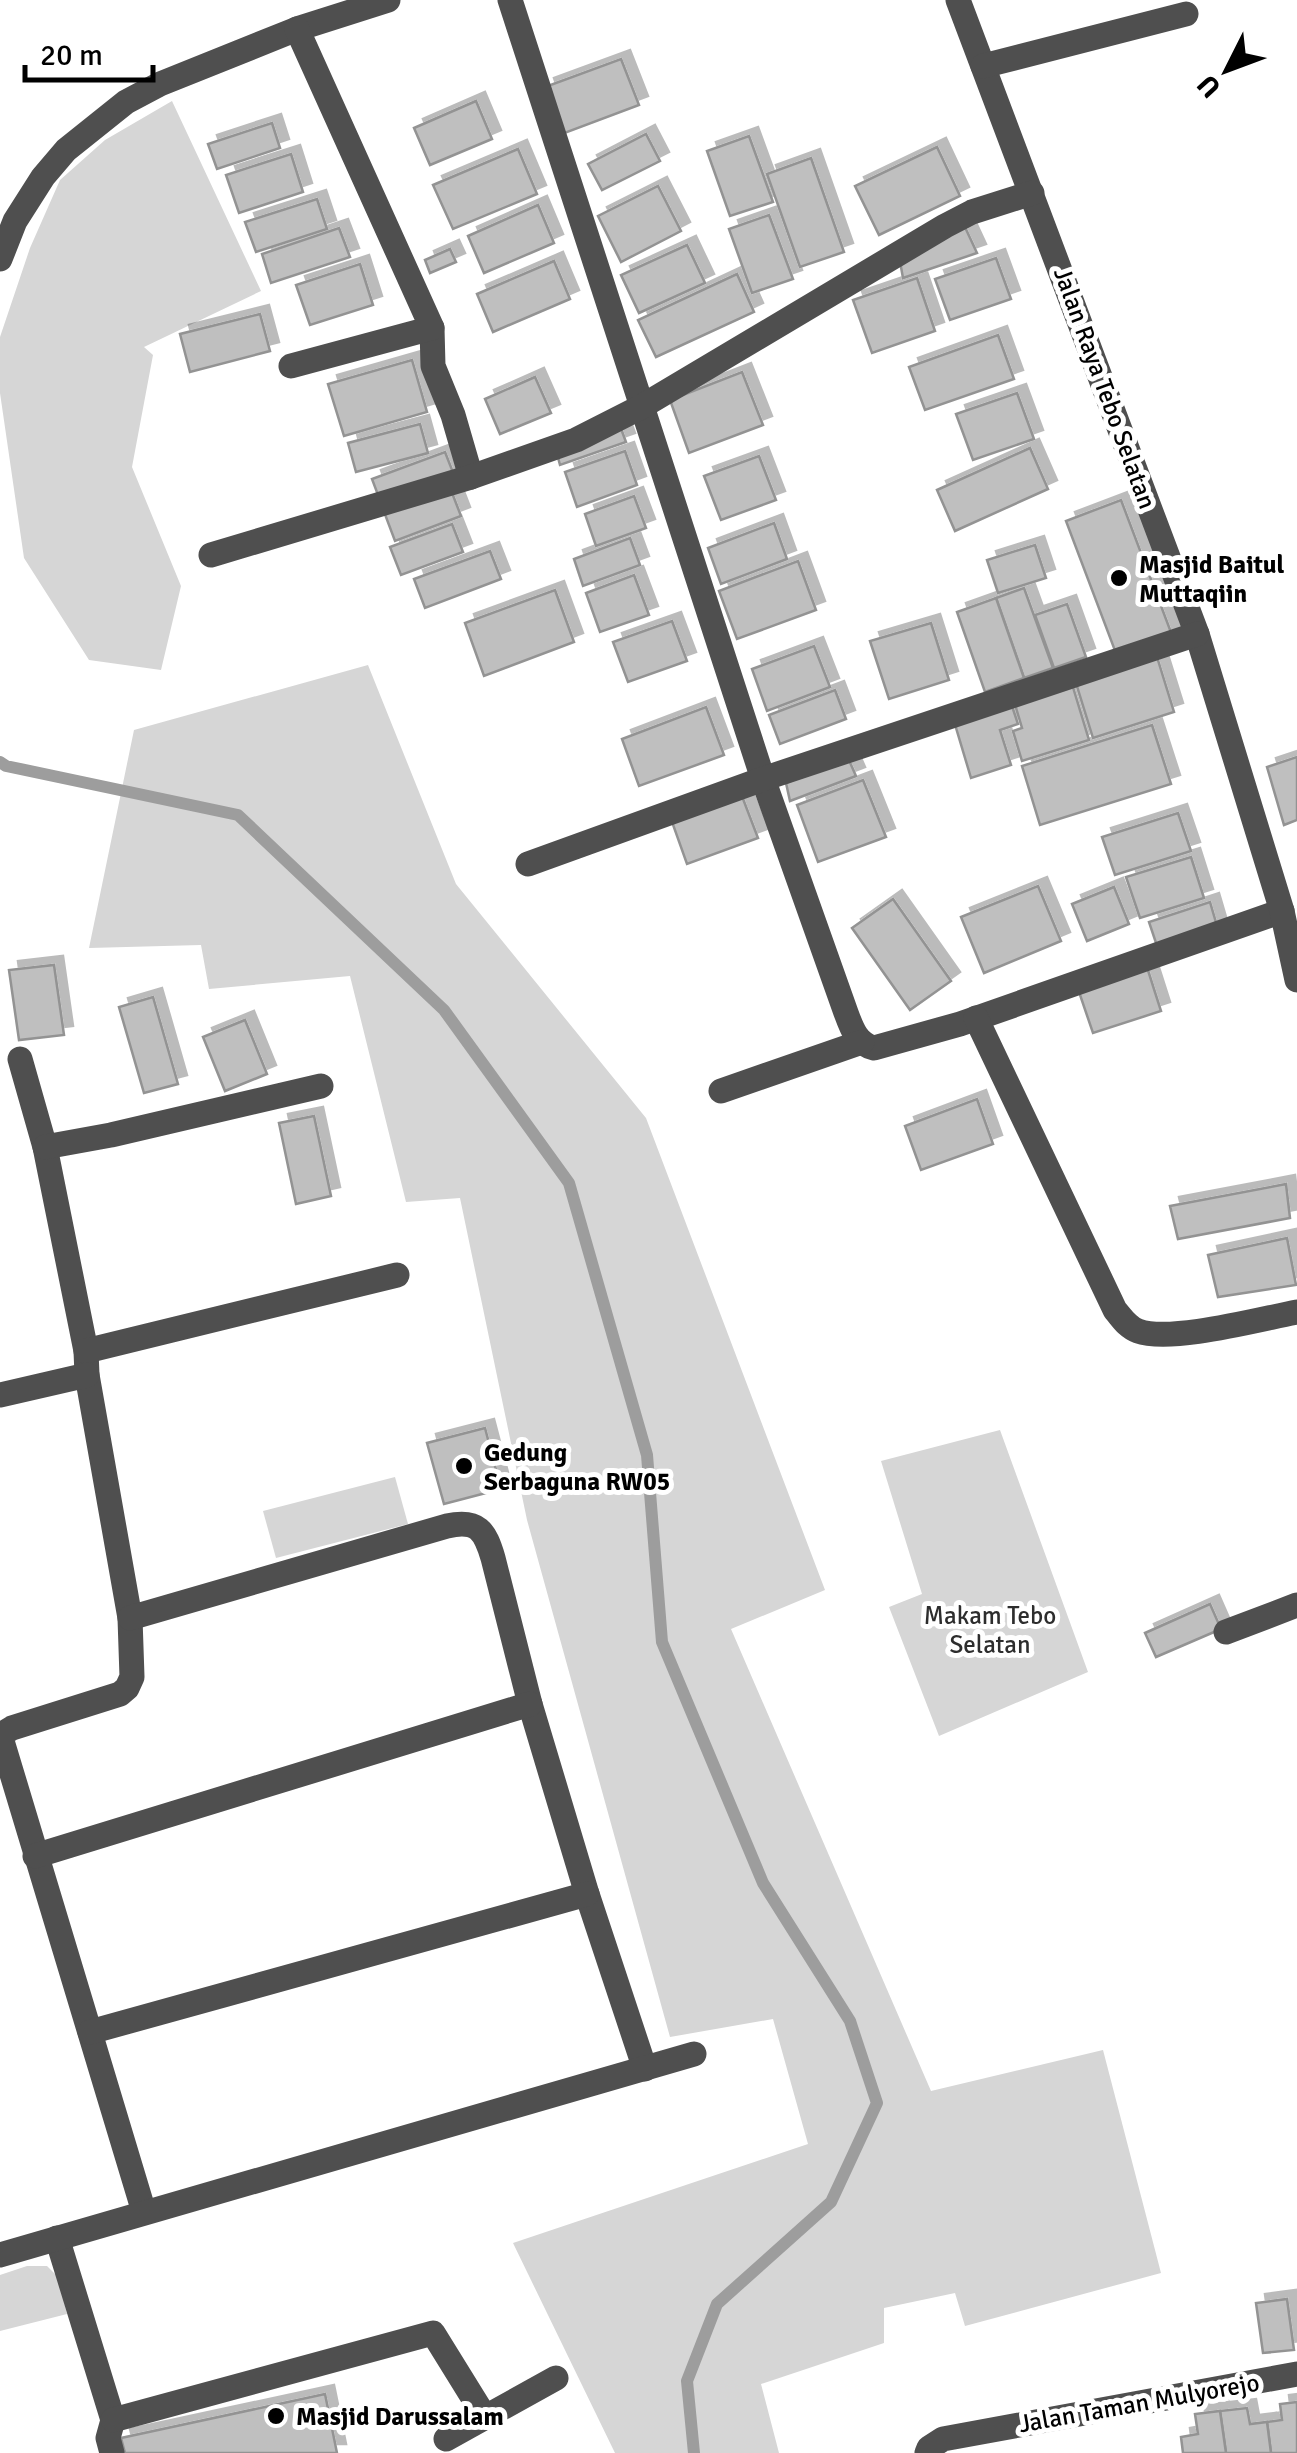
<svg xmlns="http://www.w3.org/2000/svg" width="1297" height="2453" font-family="Signika,sans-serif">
  <defs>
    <filter id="shadow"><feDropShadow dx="9" dy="-9" stdDeviation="0" flood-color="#0004"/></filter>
  </defs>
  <rect width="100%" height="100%" fill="#fff"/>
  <g fill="#d6d6d6">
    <path d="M172,101L261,291L144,347L153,355L132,467L181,586L161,670L89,660L24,558L0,393V337L30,248L60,180L105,140Z"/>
    <path d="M368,665L456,884L646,1118L825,1590L731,1629L931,2091L1103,2050L1161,2273L965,2326L955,2293L884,2308V2343L761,2384L779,2453H615L513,2243L808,2144L773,2019L670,2037L527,1520L460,1198L406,1202L350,976L209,989L201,945L89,948L134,730Z"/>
    <path d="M1000,1430L1088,1672L939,1736L889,1607L922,1594L881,1461Z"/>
    <path d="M395,1477L408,1524L276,1558L263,1511Z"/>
    <path d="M27,2266H47L59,2278L67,2314L0,2331V2275Z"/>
  </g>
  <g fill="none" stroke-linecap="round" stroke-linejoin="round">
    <path stroke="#9d9d9d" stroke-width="12" d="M0,762L6,766L238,815L444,1010L569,1183L647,1455L662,1642L763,1883L850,2021L877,2103L831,2202L717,2304L687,2381L694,2453"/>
  </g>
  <g fill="#bfbfbf" stroke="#939393" stroke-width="2.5" filter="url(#shadow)">
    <path d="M621,59L639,105L562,134L545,87Z"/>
    <path d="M476,101L492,139L430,165L414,128Z"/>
    <path d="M272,123L280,148L217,169L208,144Z"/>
    <path d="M646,134L660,161L602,190L588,164Z"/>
    <path d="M749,136L773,202L730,216L707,151Z"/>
    <path d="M937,147L960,196L879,235L855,186Z"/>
    <path d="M518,149L537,194L453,229L433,185Z"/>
    <path d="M291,154L303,192L239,213L226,175Z"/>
    <path d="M811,158L844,252L800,267L767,174Z"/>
    <path d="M658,186L681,231L621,262L598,216Z"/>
    <path d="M317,199L327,229L256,252L245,222Z"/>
    <path d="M538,205L554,243L484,273L468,236Z"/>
    <path d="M769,215L793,279L752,293L729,229Z"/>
    <path d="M964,225L977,253L903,278L899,256Z"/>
    <path d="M339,228L350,257L271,283L262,254Z"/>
    <path d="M687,245L705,283L639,313L621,275Z"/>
    <path d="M450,249L456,262L430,273L425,260Z"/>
    <path d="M996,258L1011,299L950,320L935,279Z"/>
    <path d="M554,261L570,299L493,332L477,294Z"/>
    <path d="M360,264L373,305L310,325L296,285Z"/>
    <path d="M737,274L754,312L656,357L638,320Z"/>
    <path d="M917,278L935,331L872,353L853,300Z"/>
    <path d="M260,314L270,351L190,372L180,334Z"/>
    <path d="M998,335L1014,379L925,410L909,367Z"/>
    <path d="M412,360L427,412L344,436L328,384Z"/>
    <path d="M742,372L763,425L689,453L670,400Z"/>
    <path d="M535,377L551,413L500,434L485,399Z"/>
    <path d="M1017,393L1034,439L973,460L956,414Z"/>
    <path d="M420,424L428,453L356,472L348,443Z"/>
    <path d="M620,426L626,442L560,465L556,450Z"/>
    <path d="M1030,448L1048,489L955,531L937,490Z"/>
    <path d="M625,451L637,485L577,507L565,472Z"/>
    <path d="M445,452L454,475L381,503L372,479Z"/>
    <path d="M759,456L776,500L721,520L704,476Z"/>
    <path d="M449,485L461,516L395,541L383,509Z"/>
    <path d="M634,496L646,528L596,546L585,514Z"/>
    <path d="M1121,500L1172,635L1117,656L1066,521Z"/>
    <path d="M774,523L787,559L721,584L708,548Z"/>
    <path d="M452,524L463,552L401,575L390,547Z"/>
    <path d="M630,538L640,565L583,586L574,559Z"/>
    <path d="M1035,545L1046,578L998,593L987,560Z"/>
    <path d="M490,551L501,579L425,608L414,579Z"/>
    <path d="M798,561L816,610L737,639L719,591Z"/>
    <path d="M634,575L649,615L600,632L586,593Z"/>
    <path d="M1024,588L1053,668L1024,678L996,598Z"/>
    <path d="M555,590L574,642L484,676L465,623Z"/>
    <path d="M996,598L1024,678L985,692L957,612Z"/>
    <path d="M1067,604L1086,657L1054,668L1035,615Z"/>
    <path d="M672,621L687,661L628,682L613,642Z"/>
    <path d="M931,623L949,680L889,699L870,641Z"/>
    <path d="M814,646L830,687L767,711L752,669Z"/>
    <path d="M1157,657L1174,712L1093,738L1076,683Z"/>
    <path d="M1072,684L1089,740L1022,761L1013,731L1022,728L1014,701Z"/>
    <path d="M835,690L846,719L780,744L769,715Z"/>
    <path d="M1011,703L1018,724L1000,730L1011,765L971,778L954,721Z"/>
    <path d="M706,707L724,755L639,786L622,739Z"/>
    <path d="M1152,725L1171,784L1040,825L1022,766Z"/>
    <path d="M1297,757V820L1284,825L1267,767Z"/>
    <path d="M848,758L856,776L790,801L786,783Z"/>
    <path d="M863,780L886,837L818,862L797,805Z"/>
    <path d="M740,791L758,838L687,864L671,819Z"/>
    <path d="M1178,813L1191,851L1115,875L1102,837Z"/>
    <path d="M1191,857L1204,898L1140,918L1126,877Z"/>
    <path d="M1038,886L1061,941L984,973L961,917Z"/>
    <path d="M1114,887L1129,924L1087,941L1072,904Z"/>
    <path d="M893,899L951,981L910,1010L852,928Z"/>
    <path d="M1210,902L1217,926L1157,946L1149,922Z"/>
    <path d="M1146,964L1161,1011L1093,1033L1077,986Z"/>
    <path d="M54,965L64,1035L19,1040L9,970Z"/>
    <path d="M153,997L178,1084L144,1093L119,1007Z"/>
    <path d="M245,1020L267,1074L225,1091L203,1037Z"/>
    <path d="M977,1099L993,1144L921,1170L905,1126Z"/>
    <path d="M314,1116L331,1196L296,1204L279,1123Z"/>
    <path d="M1286,1184L1290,1218L1178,1239L1170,1206Z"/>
    <path d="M1287,1238L1296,1285L1218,1297L1208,1255Z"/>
    <path d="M485,1428L501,1489L444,1504L427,1443Z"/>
    <path d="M1210,1604L1221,1629L1156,1657L1145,1633Z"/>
    <path d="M1287,2299L1294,2350L1263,2353L1256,2303Z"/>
    <path d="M325,2394L337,2453H125L121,2438Z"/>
    <path d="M1297,2402V2453H1271L1267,2422L1282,2420L1280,2404Z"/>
    <path d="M1247,2408L1250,2424L1267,2422L1271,2453H1226L1220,2411Z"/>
    <path d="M1220,2411L1226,2453H1183L1181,2437L1198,2434L1195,2414Z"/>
  </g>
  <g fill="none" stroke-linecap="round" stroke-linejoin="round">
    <g stroke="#4f4f4f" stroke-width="25">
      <path d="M510,0L763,779L845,1010C851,1026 856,1044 874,1048L960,1024L1282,911"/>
      <path d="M958,0L1197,634L1282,911L1297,980"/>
      <path d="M983,66L1186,14"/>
      <path d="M0,259L15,221L43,177L66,150L126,102L160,84L297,29L388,0"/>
      <path d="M432,328L433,366L453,415L471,477"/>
      <path d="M291,366L432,328L297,29"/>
      <path d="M211,555L471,477L576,440L641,407L945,226L972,212L1032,193"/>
      <path d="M528,864L763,779L1197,634"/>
      <path d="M976,1018L1115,1310C1122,1318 1127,1327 1138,1331C1171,1343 1260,1319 1297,1312"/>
      <path d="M20,1059L45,1147L86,1351L87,1375L130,1618L132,1677L127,1688L120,1694L12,1728L4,1733L2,1741L144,2212"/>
      <path d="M721,1091L862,1042"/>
      <path d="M45,1147L111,1135L321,1086"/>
      <path d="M86,1351L397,1275"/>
      <path d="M0,1395L87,1375"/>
      <path d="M130,1618L447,1526C478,1519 485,1531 493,1558L530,1704L587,1894L645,2069"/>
      <path d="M1226,1632L1297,1605"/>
      <path d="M35,1856L530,1704"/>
      <path d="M90,2032L587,1894"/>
      <path d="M57,2238L113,2420L108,2438L112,2453"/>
      <path d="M0,2255L694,2054"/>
      <path d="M113,2420L433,2333L485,2417"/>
      <path d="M446,2439L556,2378"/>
      <path d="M927,2453L929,2448L943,2439L1297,2374"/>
    </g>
  </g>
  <g fill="#000" stroke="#fff" stroke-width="4">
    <circle cx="1119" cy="578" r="10"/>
    <circle cx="464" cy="1466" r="10"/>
    <circle cx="276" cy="2416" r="10"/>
  </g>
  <g text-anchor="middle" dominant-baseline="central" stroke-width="10" stroke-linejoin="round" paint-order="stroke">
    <g font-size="25" fill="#000" stroke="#fff">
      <text transform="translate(1105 388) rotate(70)">Jalan Raya Tebo Selatan</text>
      <text transform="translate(1139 2403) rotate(-10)">Jalan Taman Mulyorejo</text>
    </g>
    <g font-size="25" font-weight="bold" fill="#000" stroke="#fff" text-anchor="start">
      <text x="1139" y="564">Masjid Baitul<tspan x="1139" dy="29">Muttaqiin</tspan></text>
      <text x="484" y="1452">Gedung<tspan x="484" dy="29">Serbaguna RW05</tspan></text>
      <text x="296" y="2416">Masjid Darussalam</text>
    </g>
    <g font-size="25" fill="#2d2d2d" stroke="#fff">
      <text x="990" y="1615">Makam Tebo<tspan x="990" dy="29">Selatan</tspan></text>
    </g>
  </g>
  <g transform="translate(1227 70) rotate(228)" stroke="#ffffff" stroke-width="8" paint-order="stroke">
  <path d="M0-8L18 38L0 25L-18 38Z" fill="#000000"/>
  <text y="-15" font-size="28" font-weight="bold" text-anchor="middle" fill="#000000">U</text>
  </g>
  <path d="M25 65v15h128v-15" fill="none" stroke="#000000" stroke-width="5"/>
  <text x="40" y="65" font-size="30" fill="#000000" stroke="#ffffff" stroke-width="8" paint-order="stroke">20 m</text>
</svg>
